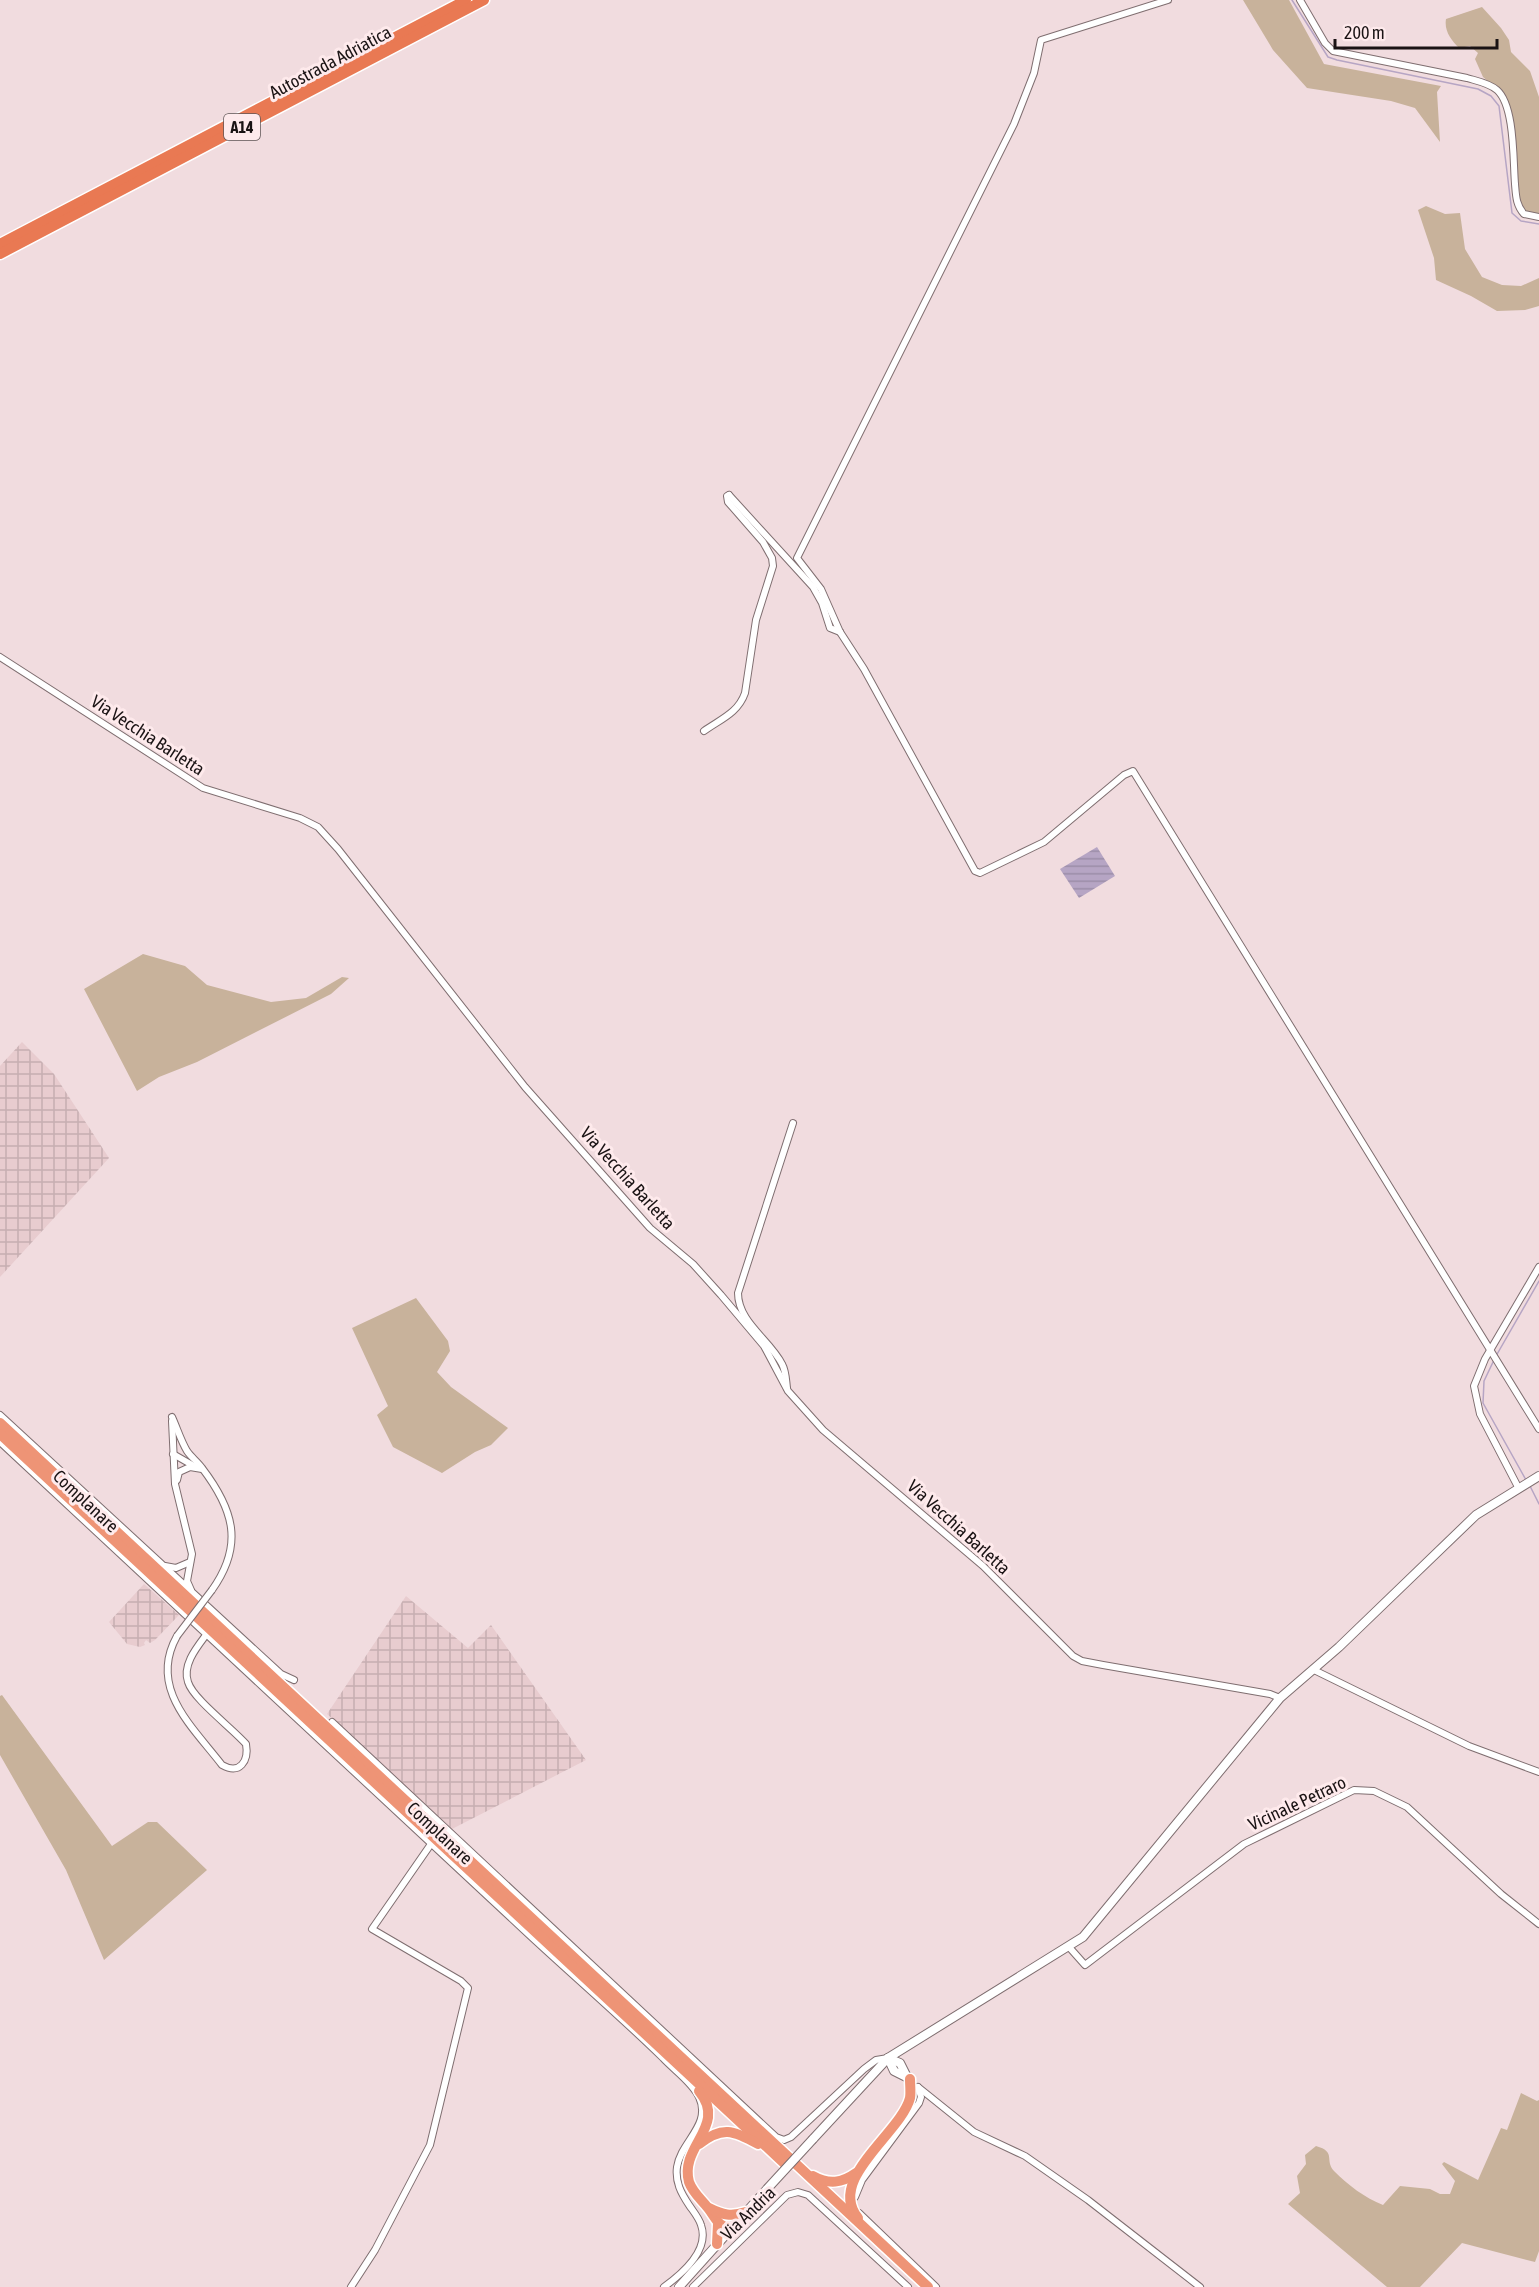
<svg xmlns="http://www.w3.org/2000/svg" width="1539" height="2287" font-family="'Asap Condensed',sans-serif">
  <defs>
    <pattern id="industrial-grid" width="8" height="8" patternUnits="userSpaceOnUse" patternTransform="scale(1.5)"><rect width="8" height="8" fill="#e8cccf"/><path d="M0 4h8M4 0v8" fill="none" stroke="#c6aeb1"/></pattern>
    <pattern id="water-rules" width="6" height="5" patternUnits="userSpaceOnUse" patternTransform="scale(1.5)"><rect width="6" height="5" fill="#b6a5c4"/><path d="M0 2.5h6" fill="none" stroke="#9c8da8"/></pattern>
  </defs>
  <rect width="100%" height="100%" fill="#f1dcdf"/>
  <g fill="url(#industrial-grid)">
    <path d="M22,1042L54,1074L109,1158L0,1277V1066Z"/>
    <path d="M144,1584L179,1615L155,1640L150,1643L146,1640L144,1643L145,1645L140,1647L127,1644L109,1622Z"/>
    <path d="M406,1596L468,1648L491,1625L586,1760L452,1829L327,1714Z"/>
  </g>
  <g fill="#c8b29b">
    <path d="M1243,0H1289L1324,64L1441,86L1437,92L1440,142L1415,108L1391,101L1307,88L1273,50Z"/>
    <path d="M1482,7L1501,28L1509,40L1511,52L1530,71L1539,97V216L1521,211L1512,117L1504,95L1483,77L1475,59L1478,53L1470,46L1459,48C1451,40 1444,31 1446,19Z"/>
    <path d="M1426,206L1445,214L1460,213L1465,249L1482,277L1502,285L1521,286L1539,278V306L1525,310L1497,311L1471,296L1436,280L1434,258L1418,210Z"/>
    <path d="M143,954L185,966L207,985L271,1002L306,998L342,977L349,978L331,994L197,1062L159,1077L137,1091L84,989Z"/>
    <path d="M416,1298L448,1341L450,1351L437,1372L451,1387L508,1428L491,1445L475,1452L442,1473L393,1447L377,1415L388,1406L352,1328Z"/>
    <path d="M2,1695L112,1846L148,1822H157L207,1870L104,1960L66,1870L0,1755V1696Z"/>
    <path d="M1521,2093L1537,2101L1539,2100V2251L1535,2262L1462,2243L1420,2287H1387L1288,2204L1300,2193L1297,2176L1306,2164L1305,2155L1316,2146C1337,2152 1324,2160 1334,2171C1348,2185 1365,2198 1383,2205L1400,2186L1430,2189L1440,2194H1450L1455,2181L1442,2164L1444,2162L1478,2180L1501,2128L1507,2130Z"/>
  </g>
  <path fill="url(#water-rules)" d="M1097,847L1115,876L1079,898L1060,869Z"/>
  <g fill="none" stroke-linecap="round" stroke-linejoin="round">
    <g stroke="#b6a5c4" stroke-width="1.5">
      <path d="M1292,0L1328,57L1337,60L1478,89L1491,96L1499,106L1512,213L1521,221L1539,224"/>
      <path d="M1496,1356L1539,1281"/>
      <path d="M1494,1360L1484,1381L1483,1403L1526,1480"/>
      <path d="M1530,1486L1539,1504"/>
    </g>
    <g stroke="#7f6e70" stroke-width="8">
      <g id="minor">
        <path d="M1168,0L1041,40L1034,73L1014,124L797,558L821,589L840,632L864,669L975,871L980,873L1044,842L1124,775L1133,771L1539,1429"/>
        <path d="M1300,0L1325,43L1333,51L1467,78C1477,81 1489,83 1497,90C1515,106 1513,161 1515,184C1516,196 1516,205 1524,214L1539,217"/>
        <path d="M729,495L813,587L822,603L830,628L840,632"/>
        <path d="M0,657L203,788L300,818L318,827L338,849L525,1087L650,1228L693,1264L721,1295L764,1346L788,1391L823,1430L983,1566L1073,1656L1082,1661L1103,1665L1270,1694L1280,1698"/>
        <path d="M704,731C721,719 738,713 745,693L756,620L773,566L772,558L763,542L728,502L727,496L729,495"/>
        <path d="M787,1388C786,1380 786,1371 782,1364C770,1340 738,1322 738,1293L793,1123"/>
        <path d="M0,1415L281,1674L294,1680"/>
        <path d="M172,1417C177,1428 181,1441 187,1451C191,1457 198,1462 202,1468C234,1510 244,1545 212,1590"/>
        <path d="M172,1421L175,1484L192,1554L187,1581L191,1590"/>
        <path d="M0,1442C176,1604 348,1768 524,1930C570,1973 618,2014 663,2058C674,2070 692,2082 699,2097C712,2125 681,2141 677,2167C675,2182 681,2193 689,2205C693,2211 699,2218 701,2225C710,2250 682,2274 664,2287"/>
        <path d="M173,1454L194,1466"/>
        <path d="M177,1480L179,1472L190,1467L202,1469"/>
        <path d="M1518,1487L1480,1414L1474,1386L1485,1359L1539,1267"/>
        <path d="M165,1566L176,1568L190,1562"/>
        <path d="M177,1636C148,1688 192,1726 222,1765C240,1775 249,1761 246,1744C232,1728 193,1699 188,1682C182,1665 197,1647 206,1635"/>
        <path d="M1314,1670L1469,1746L1539,1772"/>
        <path d="M332,1722L776,2137L784,2140L791,2137L864,2069L876,2060L888,2058"/>
        <path d="M1069,1947L1085,1965L1244,1844L1354,1790L1374,1791L1407,1807L1501,1894L1539,1924"/>
        <path d="M918,2087L974,2132L1025,2156L1088,2200L1200,2287"/>
        <path d="M855,2197L862,2180L919,2103L921,2097L918,2087"/>
        <path d="M859,2213L936,2287"/>
        <path d="M351,2287L375,2250L430,2145L468,1988L461,1981L372,1929L431,1844"/>
        <path d="M693,2287L787,2195L798,2192L808,2195L908,2287"/>
      </g>
    </g>
    <g stroke="#7f6e70" stroke-width="10">
      <g id="tertiary">
        <path d="M888,2058L894,2071L910,2079"/>
        <path d="M888,2058L900,2063L907,2077"/>
        <path d="M813,2139L888,2058L1083,1937L1280,1698L1339,1647L1476,1515L1539,1476"/>
        <path d="M679,2287L767,2189"/>
      </g>
    </g>
    <g stroke="#fff" stroke-width="13">
      <g id="trunk">
        <path d="M0,1423L928,2287"/>
        <path d="M0,1434L784,2163"/>
        <path d="M699,2091C728,2126 679,2146 689,2182C693,2193 701,2199 708,2208C716,2218 717,2226 731,2229"/>
        <path d="M699,2144C722,2126 733,2130 758,2144"/>
        <path d="M813,2176C829,2185 842,2183 856,2173"/>
        <path d="M709,2208C723,2215 731,2217 746,2212"/>
        <path d="M858,2218C826,2179 901,2133 910,2098C911,2092 910,2085 910,2079"/>
        <path d="M717,2244L718,2224"/>
      </g>
    </g>
    <g stroke="#fff" stroke-width="13">
      <g id="motorway">
        <path d="M0,244L466,0"/>
        <path d="M0,254L484,0"/>
      </g>
    </g>
    <use href="#minor" stroke="#fff" stroke-width="6"/>
    <use href="#tertiary" stroke="#fff" stroke-width="8"/>
    <use href="#trunk" stroke="#ee9476" stroke-width="10"/>
    <use href="#motorway" stroke="#e97953" stroke-width="10"/>
    <g stroke="#7f6e70" stroke-width="8" stroke-linecap="butt">
      <path id="minor-bridge" d="M177,1636L212,1590"/>
    </g>
    <g stroke="#7f6e70" stroke-width="10" stroke-linecap="butt">
      <path id="tertiary-bridge" d="M767,2189L813,2139"/>
    </g>
    <use href="#minor-bridge" stroke="#fff" stroke-width="6"/>
    <use href="#tertiary-bridge" stroke="#fff" stroke-width="8"/>
  </g>
  <g text-anchor="middle" dominant-baseline="central" stroke-width="6" stroke-linejoin="round" paint-order="stroke">
    <rect fill="#feeaec" stroke="#5e5455" stroke-width="1.5" x="224" y="114" width="36" height="26" rx="4.5"/>
    <g font-size="16" font-weight="bold" fill="#1a1314">
      <text x="242" y="127">A14</text>
    </g>
    <g font-size="18" fill="#1a1314" stroke="#feeaec">
      <text transform="translate(330 62) rotate(-28)">Autostrada Adriatica</text>
      <text transform="translate(148 735) rotate(33)">Via Vecchia Barletta</text>
      <text transform="translate(628 1178) rotate(48)">Via Vecchia Barletta</text>
      <text transform="translate(86 1501) rotate(43)">Complanare</text>
      <text transform="translate(959 1527) rotate(42)">Via Vecchia Barletta</text>
      <text transform="translate(1297 1803) rotate(-25)">Vicinale Petraro</text>
      <text transform="translate(440 1833) rotate(43)">Complanare</text>
      <text transform="translate(748 2213) rotate(-44)">Via Andria</text>
    </g>
  </g>
  <path d="M1335 39v9h162v-9" fill="none" stroke="#1a1314" stroke-width="3"/>
  <text x="1344" y="39" font-size="18" fill="#1a1314" stroke="#feeaec" stroke-width="4.5" paint-order="stroke">200 m</text>
</svg>
